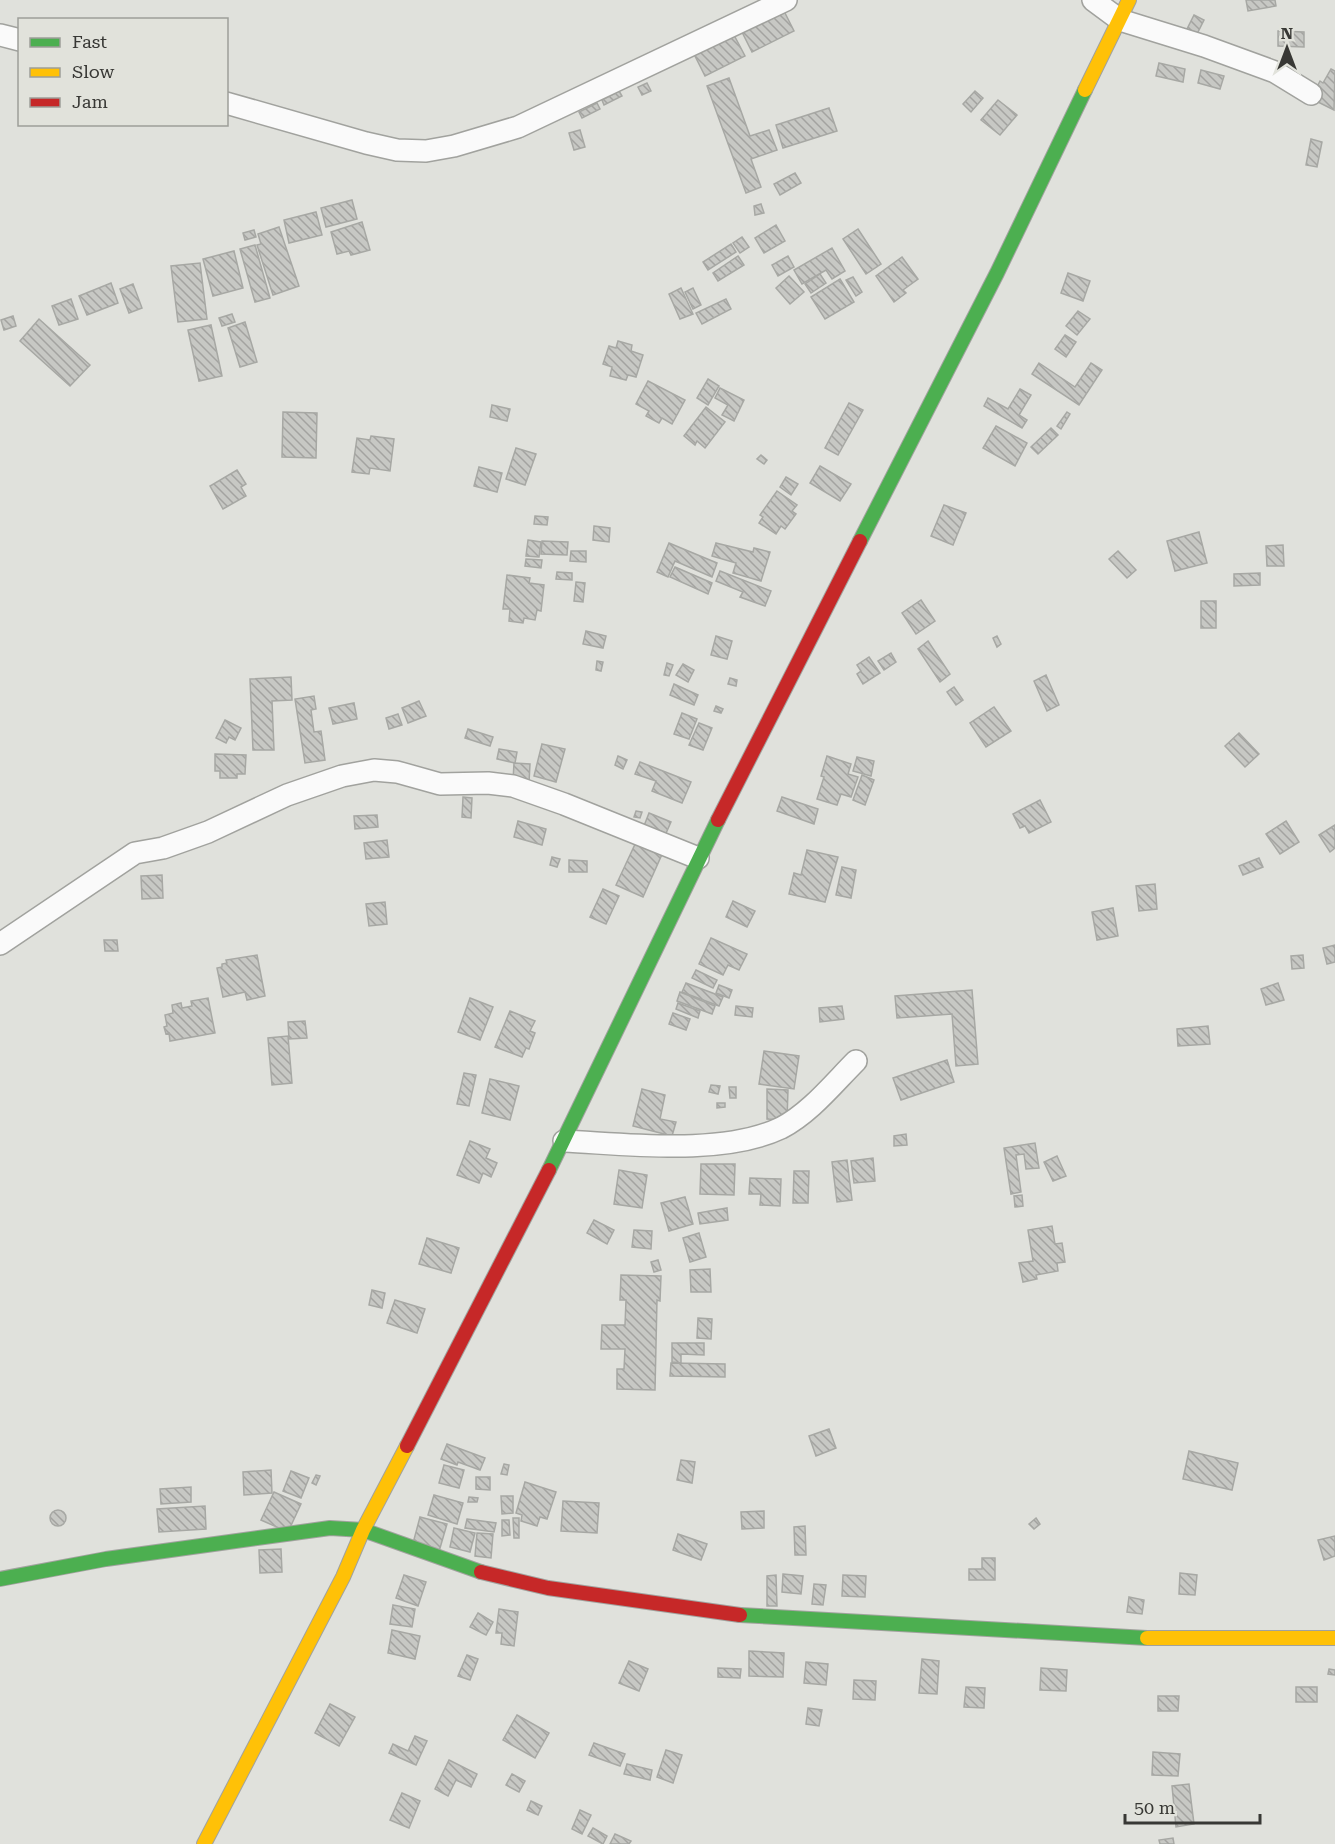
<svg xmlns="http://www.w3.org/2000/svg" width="1335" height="1844" font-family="'Roboto Serif',serif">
  <defs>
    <pattern id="building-back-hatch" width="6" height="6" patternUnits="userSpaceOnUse" patternTransform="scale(1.5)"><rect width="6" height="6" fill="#c7c8c4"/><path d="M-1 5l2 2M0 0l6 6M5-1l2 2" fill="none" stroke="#a3a3a0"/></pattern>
  </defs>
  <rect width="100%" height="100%" fill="#e0e1dc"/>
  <g fill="url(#building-back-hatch)" stroke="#a7a8a4" stroke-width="1.5">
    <path d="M1246,0H1275L1276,6L1248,11Z"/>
    <path d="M784,11L794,31L752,52L742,32Z"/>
    <path d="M1194,15L1204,20L1194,40L1184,35Z"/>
    <path d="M1278,31L1304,32V47L1278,46Z"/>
    <path d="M734,35L745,56L705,76L694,54Z"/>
    <path d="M1159,63L1185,69L1183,82L1156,76Z"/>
    <path d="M1331,69L1335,71L1334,110L1314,100L1315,91L1320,81L1323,83Z"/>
    <path d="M1201,70L1224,76L1220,89L1198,83Z"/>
    <path d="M729,78L750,136L769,130L777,150L751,159L761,187L746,193L707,86Z"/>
    <path d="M647,83L651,91L642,95L638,87Z"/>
    <path d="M619,91L622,96L604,105L602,100Z"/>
    <path d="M975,91L983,98L971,112L963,104Z"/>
    <path d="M998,100L1017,115L1000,135L981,120Z"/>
    <path d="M597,103L600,109L582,118L579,112Z"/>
    <path d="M829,108L837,131L783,148L776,125Z"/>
    <path d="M580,130L585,147L574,150L569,133Z"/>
    <path d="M1311,139L1322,142L1317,167L1306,165Z"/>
    <path d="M795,173L801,183L780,195L774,184Z"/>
    <path d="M352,200L357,219L326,227L321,208Z"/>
    <path d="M761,204L764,213L755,215L754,206Z"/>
    <path d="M316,212L322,235L289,243L284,220Z"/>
    <path d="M362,222L370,250L351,255L349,251L337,254L331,232Z"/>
    <path d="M776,225L785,241L764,253L755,238Z"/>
    <path d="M279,227L299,286L273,295L257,245L261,244L258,234Z"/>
    <path d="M858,229L881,264L866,274L843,239Z"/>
    <path d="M254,230L256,237L245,240L243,233Z"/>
    <path d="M742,237L749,247L740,253L733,243Z"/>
    <path d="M731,244L736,252L708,270L703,262Z"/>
    <path d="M255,245L270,298L255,302L240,249Z"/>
    <path d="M832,248L845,271L832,279L826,270L802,284L794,270Z"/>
    <path d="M234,251L243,288L213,296L203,259Z"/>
    <path d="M738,256L744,265L718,281L713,273Z"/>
    <path d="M788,256L794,267L778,276L772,265Z"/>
    <path d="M902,257L918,279L903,290L906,293L894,302L876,276Z"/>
    <path d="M200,263L207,319L178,322L171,266Z"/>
    <path d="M1068,273L1090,281L1083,301L1061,293Z"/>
    <path d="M820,274L826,283L811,293L805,284Z"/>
    <path d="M789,276L804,292L790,304L776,288Z"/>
    <path d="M853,277L862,292L856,296L846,280Z"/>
    <path d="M840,279L854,302L825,319L811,297Z"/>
    <path d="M111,283L118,303L87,315L79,296Z"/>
    <path d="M133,284L142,308L129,313L120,289Z"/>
    <path d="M681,288L693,314L680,319L669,294Z"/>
    <path d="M693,288L701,305L693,309L685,292Z"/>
    <path d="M71,299L78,319L59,325L52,306Z"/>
    <path d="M726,299L731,309L702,324L696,313Z"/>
    <path d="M1078,311L1090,319L1077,335L1066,326Z"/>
    <path d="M232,314L235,322L222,326L219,318Z"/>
    <path d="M13,316L16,326L4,330L1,320Z"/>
    <path d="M39,319L90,365L70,386L20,341Z"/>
    <path d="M245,322L257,362L240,367L228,328Z"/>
    <path d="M211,325L222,376L199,381L188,330Z"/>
    <path d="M1065,335L1076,342L1066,357L1055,349Z"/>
    <path d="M618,341L632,345L631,351L643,355L636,377L628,375L626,380L610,376L612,367L603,364L609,346L616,348Z"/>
    <path d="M1039,363L1075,387L1091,363L1102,370L1079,405L1032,374Z"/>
    <path d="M708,379L719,386L708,405L697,398Z"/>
    <path d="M648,381L685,400L672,424L662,418L659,423L646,416L649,411L636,404Z"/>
    <path d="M720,388L744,400L734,421L722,415L728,405L715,398Z"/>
    <path d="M1020,389L1031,395L1019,415L1027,420L1022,428L984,406L988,398L1008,409Z"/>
    <path d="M849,403L863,410L838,455L825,448Z"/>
    <path d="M492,405L510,409L507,421L490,417Z"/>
    <path d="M706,407L725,422L705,448L697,441L695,445L684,436Z"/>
    <path d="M283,412L317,413L316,458L282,457Z"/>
    <path d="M1067,412L1070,414L1061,429L1057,426Z"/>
    <path d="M996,426L1027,443L1015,466L983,448Z"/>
    <path d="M1051,428L1058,435L1038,454L1031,447Z"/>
    <path d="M371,436L394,439L390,471L370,468L369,474L352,472L357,438L370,440Z"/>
    <path d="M516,448L536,454L525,485L506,479Z"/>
    <path d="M761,455L767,460L764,464L757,459Z"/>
    <path d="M820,466L851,484L840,501L810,483Z"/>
    <path d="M479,467L502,473L497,492L474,486Z"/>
    <path d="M237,470L246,484L241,487L246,496L223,509L210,486Z"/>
    <path d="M786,477L798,484L791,495L780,487Z"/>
    <path d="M777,491L797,505L792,511L796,514L785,529L781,526L776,534L759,523L763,517L760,515Z"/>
    <path d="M944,505L966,513L953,545L931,536Z"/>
    <path d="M535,516L548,517L547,525L534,524Z"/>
    <path d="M594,526L610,528L609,542L593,540Z"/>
    <path d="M1199,532L1207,563L1175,571L1167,541Z"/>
    <path d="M528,540L541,542L539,557L526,556Z"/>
    <path d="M542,541L568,542L567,555L541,554Z"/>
    <path d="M669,543L717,563L712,577L675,561L668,577L657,572Z"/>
    <path d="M716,543L753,552L754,548L770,552L761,581L733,573L736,563L712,556Z"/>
    <path d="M1283,545L1284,566H1267L1266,546Z"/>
    <path d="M571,551H586V562L570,561Z"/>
    <path d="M1118,551L1136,570L1127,578L1109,559Z"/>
    <path d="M526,559L542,560L541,568L525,566Z"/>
    <path d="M675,567L712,583L708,594L670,577Z"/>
    <path d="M720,571L771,591L765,606L740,597L743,592L716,581Z"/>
    <path d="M557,572L572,573V580L556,579Z"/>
    <path d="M1260,573V585L1234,586V574Z"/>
    <path d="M507,575L530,578L529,583L544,585L541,611L537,610L535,620L524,618L523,623L509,621L510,609H503Z"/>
    <path d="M576,582L585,583L583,602L574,601Z"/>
    <path d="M921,600L935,621L916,634L902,613Z"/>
    <rect x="1201" y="601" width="15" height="27"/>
    <path d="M586,631L606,636L603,648L583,644Z"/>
    <path d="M716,636L732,641L727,659L711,655Z"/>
    <path d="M997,636L1001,644L997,647L993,638Z"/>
    <path d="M928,641L950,674L940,682L918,649Z"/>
    <path d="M891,653L896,662L884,670L878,661Z"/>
    <path d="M869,657L880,673L863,684L857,674L861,671L857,665Z"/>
    <path d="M597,661L603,662L601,671L596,670Z"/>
    <path d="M667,663L673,665L669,676L664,675Z"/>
    <path d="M683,664L694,670L688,682L676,675Z"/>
    <path d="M1046,675L1059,705L1047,711L1034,681Z"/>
    <path d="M291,677L292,700L272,701L274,750H253L250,679Z"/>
    <path d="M730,678L737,680L736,686L728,684Z"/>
    <path d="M674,684L698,695L694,705L670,695Z"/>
    <path d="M954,687L963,700L956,705L947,692Z"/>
    <path d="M314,696L316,709L311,710L314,732L321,731L325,760L305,763L295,699Z"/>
    <path d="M419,701L426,716L408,723L402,708Z"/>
    <path d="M354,703L357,719L333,724L329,708Z"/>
    <path d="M716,706L723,709L721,713L714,711Z"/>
    <path d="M994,707L1011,731L986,747L970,723Z"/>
    <path d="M682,713L697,719L689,739L674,734Z"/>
    <path d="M398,714L402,725L389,729L386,718Z"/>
    <path d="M225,720L241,728L235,740L229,737L226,743L216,738Z"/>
    <path d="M699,723L712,728L703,750L689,745Z"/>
    <path d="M468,729L493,737L490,746L465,738Z"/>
    <path d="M1239,733L1259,754L1245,767L1225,746Z"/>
    <path d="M542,744L565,749L556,782L534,776Z"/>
    <path d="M499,749L517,752L515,763L497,759Z"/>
    <path d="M215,754L246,755L245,774H237V778H220V771H215Z"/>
    <path d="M618,756L627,760L623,769L615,765Z"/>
    <path d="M827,756L851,764L848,774L858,777L851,797L841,794L837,805L817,799L824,777L821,776Z"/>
    <path d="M857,757L874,761L871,776L853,771Z"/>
    <path d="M640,762L691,782L682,803L652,791L656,781L635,774Z"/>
    <path d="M514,763L530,764L529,783L513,781Z"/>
    <path d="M862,775L874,780L865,805L853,800Z"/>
    <path d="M463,797L472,798L471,818L462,817Z"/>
    <path d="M782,797L818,809L814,824L777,811Z"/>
    <path d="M1040,800L1051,822L1029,833L1025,826L1020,828L1013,814Z"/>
    <path d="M636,811L642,812L640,818L634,817Z"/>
    <path d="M649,813L671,822L663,840L642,831Z"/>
    <path d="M377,815L378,827L355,829L354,816Z"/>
    <path d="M518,821L546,829L542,845L514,837Z"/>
    <path d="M1286,821L1299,842L1280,854L1266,834Z"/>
    <path d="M1335,825V848L1330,852L1319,835Z"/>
    <path d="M387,840L389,857L366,859L364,843Z"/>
    <path d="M637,840L663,852L643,897L616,885Z"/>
    <path d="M807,850L838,857L825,902L789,894L794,873L801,875Z"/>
    <path d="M552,857L560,859L557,867L550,865Z"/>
    <path d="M1259,858L1263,867L1243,875L1239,866Z"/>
    <path d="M569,860L587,861V872H569Z"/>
    <path d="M842,867L856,870L851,898L836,895Z"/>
    <path d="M162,875L163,898L142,899L141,876Z"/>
    <path d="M1155,884L1157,909L1139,911L1136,886Z"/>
    <path d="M603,889L619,896L606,924L590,917Z"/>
    <path d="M733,901L755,911L747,927L726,917Z"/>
    <path d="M385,902L387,924L369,926L366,904Z"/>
    <path d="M1113,908L1118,936L1097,940L1092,912Z"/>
    <path d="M711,938L747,954L739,970L728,965L723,975L699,964Z"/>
    <path d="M104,940H117L118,951H105Z"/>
    <path d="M1335,945V962L1327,964L1323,948Z"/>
    <path d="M257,955L265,996L247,1000L245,992L223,997L217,968L222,967V964L227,963L226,960Z"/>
    <path d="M1303,955L1304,968L1292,969L1291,956Z"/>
    <path d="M696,970L717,980L713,988L692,978Z"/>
    <path d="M686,983L723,997L719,1006L682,992Z"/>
    <path d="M1278,983L1284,1000L1266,1005L1261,989Z"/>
    <path d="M719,985L732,990L729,998L716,993Z"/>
    <path d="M972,990L978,1064L956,1066L952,1014L897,1018L895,996Z"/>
    <path d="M680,992L715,1006L712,1014L677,1001Z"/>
    <path d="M208,998L215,1033L170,1041L169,1033L166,1034L164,1027L167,1026L165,1015L173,1013L172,1005L181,1003L182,1008L192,1006L191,1001Z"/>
    <path d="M470,998L493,1007L480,1040L458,1032Z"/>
    <path d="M678,1003L700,1011L698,1018L676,1009Z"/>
    <path d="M736,1006L753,1008L752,1017L735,1015Z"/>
    <path d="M842,1006L844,1019L820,1022L819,1008Z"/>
    <path d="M510,1011L535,1021L530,1031L535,1033L529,1049L526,1048L522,1057L495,1047Z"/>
    <path d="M673,1013L690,1019L686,1030L669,1024Z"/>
    <path d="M305,1021L307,1038L289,1039L288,1022Z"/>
    <path d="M1208,1026L1210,1044L1178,1046L1177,1029Z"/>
    <path d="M288,1036L292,1083L272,1085L268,1038Z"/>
    <path d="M764,1051L799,1056L794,1089L759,1084Z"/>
    <path d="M947,1060L954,1082L901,1100L893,1078Z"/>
    <path d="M464,1073L476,1075L469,1106L457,1104Z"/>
    <path d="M490,1079L519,1086L510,1120L482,1113Z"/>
    <path d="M711,1085L720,1086L718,1094L709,1092Z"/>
    <path d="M729,1087H736V1098H730Z"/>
    <path d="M642,1089L665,1095L660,1119L676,1122L672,1136L633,1126Z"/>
    <path d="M767,1089L788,1090L787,1120L767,1119Z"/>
    <path d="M717,1103H725V1107L717,1108Z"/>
    <path d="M906,1134L907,1145L894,1146V1136Z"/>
    <path d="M470,1141L490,1149L486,1158L497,1163L491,1177L483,1173L479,1183L457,1175Z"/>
    <path d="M1035,1143L1039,1168L1026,1169L1024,1154L1016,1155L1021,1192L1011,1194L1004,1148Z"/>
    <path d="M1057,1156L1066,1176L1053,1181L1044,1162Z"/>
    <path d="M873,1158L875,1181L854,1183L851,1161Z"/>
    <path d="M847,1160L852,1200L837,1202L832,1162Z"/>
    <path d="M701,1164H735L734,1195L700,1194Z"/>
    <path d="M619,1170L647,1175L642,1208L614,1204Z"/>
    <path d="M794,1171H809L808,1203H793Z"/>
    <path d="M750,1178L781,1179L780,1206L760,1205L761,1194H749Z"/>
    <path d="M1022,1195L1023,1206L1015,1207L1014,1196Z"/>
    <path d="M685,1197L693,1224L669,1231L661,1203Z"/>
    <path d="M727,1208L728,1220L700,1224L698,1213Z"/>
    <path d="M594,1220L614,1230L607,1244L587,1233Z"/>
    <path d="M1052,1226L1055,1244L1062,1243L1065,1262L1057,1263L1058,1271L1036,1275L1037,1279L1023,1282L1019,1263L1033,1261L1028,1230Z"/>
    <path d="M634,1230L652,1231L651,1249L632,1247Z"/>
    <path d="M699,1233L706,1257L690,1262L683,1238Z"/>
    <path d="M427,1238L459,1248L451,1273L419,1264Z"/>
    <path d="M658,1260L661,1270L654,1272L651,1262Z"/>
    <path d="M710,1269L711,1292H691L690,1270Z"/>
    <path d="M621,1275L661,1276L660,1301L657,1300L655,1390L617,1389V1369H624L625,1349H601L602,1325H625L626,1300H620Z"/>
    <path d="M372,1290L385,1293L382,1308L369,1305Z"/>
    <path d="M395,1300L425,1309L417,1333L387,1323Z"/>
    <path d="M698,1318L712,1319L711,1339L697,1338Z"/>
    <path d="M672,1343H704V1355L681,1354V1363L672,1362Z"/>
    <path d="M671,1363L725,1364V1377L670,1376Z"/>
    <path d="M829,1429L836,1448L816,1456L809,1436Z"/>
    <path d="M447,1444L485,1458L480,1470L458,1462L457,1465L441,1459Z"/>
    <path d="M1189,1451L1238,1463L1232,1490L1183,1479Z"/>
    <path d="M681,1460L695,1462L692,1483L677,1480Z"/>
    <path d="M504,1464L509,1465L507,1475L501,1474Z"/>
    <path d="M444,1465L464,1470L459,1488L439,1483Z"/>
    <path d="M271,1470L272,1493L244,1495L243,1472Z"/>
    <path d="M291,1471L309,1478L301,1498L283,1491Z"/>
    <path d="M316,1475L320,1476L316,1485L312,1483Z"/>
    <path d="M476,1477H490V1490L476,1489Z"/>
    <path d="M525,1482L556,1492L547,1519L540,1517L537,1526L521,1521L522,1515L516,1513Z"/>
    <path d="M191,1487V1502L161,1504L160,1489Z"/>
    <path d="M274,1492L301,1504L288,1532L261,1520Z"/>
    <path d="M434,1495L463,1503L457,1524L428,1515Z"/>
    <path d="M501,1496H513V1513L502,1514Z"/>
    <path d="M469,1497L478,1498L477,1502H468Z"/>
    <path d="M563,1501L599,1503L597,1533L561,1531Z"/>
    <path d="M205,1506L206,1529L159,1532L157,1509Z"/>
    <circle cx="58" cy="1518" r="8"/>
    <path d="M764,1511V1528L742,1529L741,1512Z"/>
    <path d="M420,1517L447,1524L438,1555L412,1547Z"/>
    <path d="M513,1518H519V1538H514Z"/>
    <path d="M1036,1518L1040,1524L1034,1529L1029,1524Z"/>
    <path d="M467,1519L496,1523L494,1532L465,1528Z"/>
    <path d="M502,1520H509L510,1535L502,1536Z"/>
    <path d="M805,1526L806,1555H795L794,1527Z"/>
    <path d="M454,1528L475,1533L470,1552L450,1547Z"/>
    <path d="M477,1533L493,1534L491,1558L475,1556Z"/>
    <path d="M678,1534L707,1544L701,1560L673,1550Z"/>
    <path d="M1335,1536V1556L1324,1560L1318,1540Z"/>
    <path d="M281,1549L282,1572L260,1573L259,1550Z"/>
    <path d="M982,1558H995V1580H969V1569H982Z"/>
    <path d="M1180,1573L1197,1575L1195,1595L1179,1594Z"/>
    <path d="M783,1574L803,1576L801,1594L782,1592Z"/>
    <path d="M404,1575L426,1582L418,1606L396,1598Z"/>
    <path d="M776,1575L777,1606H767V1576Z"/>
    <path d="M843,1575L866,1576L865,1597L842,1596Z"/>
    <path d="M814,1584L826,1585L823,1605L812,1604Z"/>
    <path d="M1129,1597L1144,1600L1142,1614L1127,1612Z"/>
    <path d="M393,1605L415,1609L412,1627L390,1624Z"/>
    <path d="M499,1609L518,1612L514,1646L501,1644L502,1633H496Z"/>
    <path d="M478,1613L493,1622L486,1635L470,1627Z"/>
    <path d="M392,1630L420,1636L415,1659L388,1653Z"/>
    <path d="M749,1651L784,1653L783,1677L749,1676Z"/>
    <path d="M467,1655L478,1659L470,1680L458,1676Z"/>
    <path d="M922,1659L939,1661L937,1694L919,1693Z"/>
    <path d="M629,1661L648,1669L639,1691L619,1683Z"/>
    <path d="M806,1662L828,1664L826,1685L804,1683Z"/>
    <path d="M718,1668L741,1669L740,1678L718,1677Z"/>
    <path d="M1041,1668L1067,1670L1066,1691L1040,1690Z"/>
    <path d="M1329,1669L1335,1670V1675L1328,1674Z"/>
    <path d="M854,1680L876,1681L875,1700L853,1699Z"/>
    <path d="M966,1687L985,1688L984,1708L964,1707Z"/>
    <rect x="1296" y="1687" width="21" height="15"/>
    <path d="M1158,1696H1179L1178,1711H1158Z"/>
    <path d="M330,1704L355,1717L339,1746L315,1733Z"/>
    <path d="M808,1708L822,1710L819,1726L806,1724Z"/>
    <path d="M517,1715L549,1733L535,1758L503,1740Z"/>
    <path d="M415,1736L427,1741L416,1765L389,1753L393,1744L408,1751Z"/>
    <path d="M594,1743L625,1754L620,1766L589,1755Z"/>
    <path d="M666,1750L682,1755L673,1783L657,1777Z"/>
    <path d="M1153,1752L1180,1754L1178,1776L1152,1775Z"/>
    <path d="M449,1760L477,1774L471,1787L456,1780L448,1796L435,1789Z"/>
    <path d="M627,1764L652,1770L650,1780L624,1774Z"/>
    <path d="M512,1774L525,1781L519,1792L506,1785Z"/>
    <path d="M1189,1784L1194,1824L1176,1827L1172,1786Z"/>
    <path d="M402,1793L420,1801L409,1828L390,1820Z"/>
    <path d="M531,1801L542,1806L538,1815L527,1810Z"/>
    <path d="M580,1810L591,1815L582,1834L572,1829Z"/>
    <path d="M593,1828L607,1836L603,1844L588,1836Z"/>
    <path d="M615,1834L631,1841L629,1844H610Z"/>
    <path d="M1173,1838L1174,1844H1160L1159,1840Z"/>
  </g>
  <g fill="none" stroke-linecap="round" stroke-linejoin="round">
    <g stroke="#a1a29e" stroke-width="24">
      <g id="street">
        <path d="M1093,0L1120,20L1204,46L1275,72L1311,94"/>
        <path d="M0,35L20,40"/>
        <path d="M226,103L366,143L397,150L426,151L454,146L518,127L786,0"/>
        <path d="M0,944L135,853L163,848L208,832L287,795L342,776L374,770L397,772L440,784L488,783L513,786L564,804L698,858"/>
        <path d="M564,1141C628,1144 722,1156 781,1128C810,1113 833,1084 856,1061"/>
      </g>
    </g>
    <g stroke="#a1a29e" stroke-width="16">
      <g id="fast">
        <path d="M860,541L997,273L1085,90"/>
        <path d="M549,1170L718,820"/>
        <path d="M0,1579L106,1559L330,1528L363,1530L481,1572"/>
        <path d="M740,1615L1147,1638"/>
      </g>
    </g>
    <g stroke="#a1a29e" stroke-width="16">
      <g id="slow">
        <path d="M1085,90L1129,0"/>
        <path d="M1147,1638H1335"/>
        <path d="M204,1844L343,1577L363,1530L407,1446"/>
      </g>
    </g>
    <g stroke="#a1a29e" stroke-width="16">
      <g id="jam">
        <path d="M718,820L860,541"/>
        <path d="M407,1446L549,1170"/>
        <path d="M481,1572L548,1588L740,1615"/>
      </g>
    </g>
    <use href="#street" stroke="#fafafa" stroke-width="21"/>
    <use href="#fast" stroke="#4caf50" stroke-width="14"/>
    <use href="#slow" stroke="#ffc107" stroke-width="14"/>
    <use href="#jam" stroke="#c62828" stroke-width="14"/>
  </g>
  <rect x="18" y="18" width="210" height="108" fill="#e1e2db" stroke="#9d9e99" stroke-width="1.5"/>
  <rect x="30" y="38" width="30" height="9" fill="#4caf50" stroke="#9d9e99" stroke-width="1.5"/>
  <text x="72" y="48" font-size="18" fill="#383835">Fast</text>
  <rect x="30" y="68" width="30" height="9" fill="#ffc107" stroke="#9d9e99" stroke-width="1.5"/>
  <text x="72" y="78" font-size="18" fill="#383835">Slow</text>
  <rect x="30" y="98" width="30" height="9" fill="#c62828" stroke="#9d9e99" stroke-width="1.5"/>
  <text x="72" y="108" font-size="18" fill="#383835">Jam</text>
  <g transform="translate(1287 48)" stroke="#e1e2db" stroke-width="4.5" paint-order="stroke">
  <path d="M0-4.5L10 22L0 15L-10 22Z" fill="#383835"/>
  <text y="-9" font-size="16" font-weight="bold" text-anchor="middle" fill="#383835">N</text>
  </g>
  <path d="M1125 1814v9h135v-9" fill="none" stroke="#383835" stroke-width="3"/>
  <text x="1134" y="1814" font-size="18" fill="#383835" stroke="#e1e2db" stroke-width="4.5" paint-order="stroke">50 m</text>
</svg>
